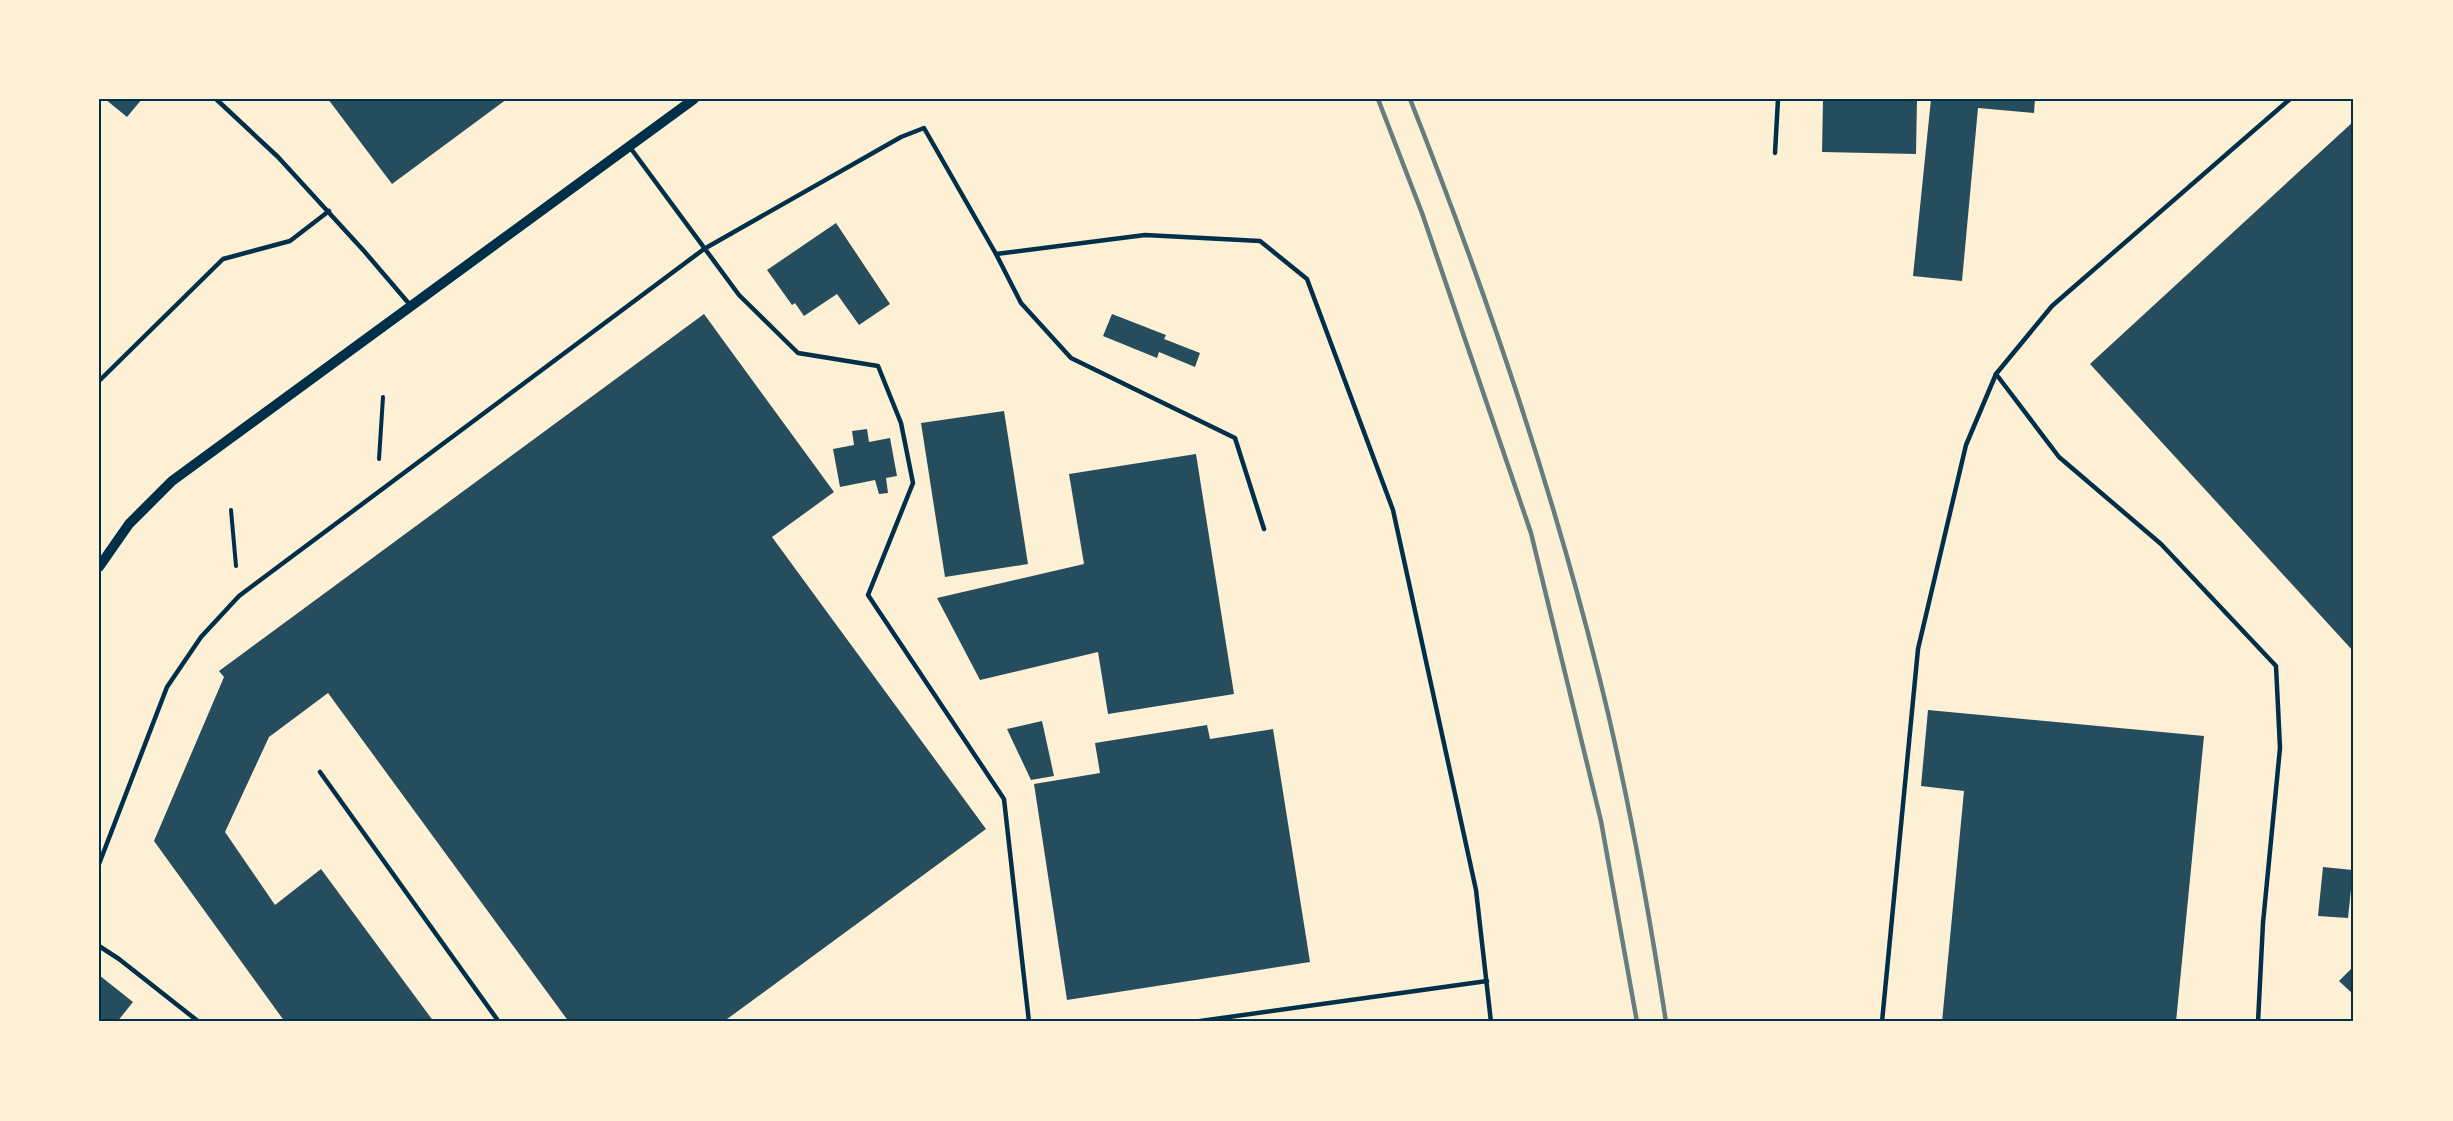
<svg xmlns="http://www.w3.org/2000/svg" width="2453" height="1121" font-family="'PT Sans',sans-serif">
  <rect width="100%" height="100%" fill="#fdf0d5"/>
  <g fill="#264d5e">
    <path d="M105,99H142L127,117Z"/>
    <path d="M328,99H507L392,184Z"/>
    <path d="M1823,99H1917L1916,154L1822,152Z"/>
    <path d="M1931,99H2035L2034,113L1978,108L1962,281L1913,276Z"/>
    <path d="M2354,121V652L2090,364Z"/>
    <path d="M836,223L890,304L859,325L837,294L804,316L795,303L792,305L767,270Z"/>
    <path d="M704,314L834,492L772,537L986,829L723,1022H569L328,693L269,737L225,832L275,905L321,869L434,1022H285L154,841L224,677L219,671Z"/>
    <path d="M1112,314L1166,335L1164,339L1200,353L1195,367L1159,352L1157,358L1103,336Z"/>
    <path d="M1004,411L1028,564L945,577L921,423Z"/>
    <path d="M867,429L869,442L890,438L897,476L886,478L888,493L879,494L875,480L840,487L833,449L854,445L852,431Z"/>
    <path d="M1196,454L1234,694L1108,714L1098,652L980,680L937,598L1084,564L1069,474Z"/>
    <path d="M1928,710L2204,736L2176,1022H1942L1964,791L1921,786Z"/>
    <path d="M1042,721L1054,776L1031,780L1007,729Z"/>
    <path d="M1207,725L1210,739L1273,729L1310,962L1067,1000L1034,784L1100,773L1095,743Z"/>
    <path d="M2323,867L2353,870L2348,918L2318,916Z"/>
    <path d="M2354,966V995L2339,981Z"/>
    <path d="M99,975L133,1002L117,1022L99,1020Z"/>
  </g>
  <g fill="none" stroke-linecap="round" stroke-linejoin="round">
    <g stroke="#003049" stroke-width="4">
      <path d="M379,459L383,397"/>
      <path d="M231,510L236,566"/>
    </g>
    <g stroke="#003049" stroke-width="4.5">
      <path d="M216,99L278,157L364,251L411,306"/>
      <path d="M629,146L739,295L798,353L878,366L901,423L913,483L868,595L1004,799L1029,1022"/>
      <path d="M1775,153L1778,99"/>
      <path d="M996,254L1021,303L1071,358L1235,438L1264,529"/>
      <path d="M99,381L223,259L290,241L329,211"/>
      <path d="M320,772L499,1022"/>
      <path d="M99,864L167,687L201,637L239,596L704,249L901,137L924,128L996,254L1145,235L1260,241L1307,279L1393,510L1476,890L1491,1022"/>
      <path d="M99,946L119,959L199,1022"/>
      <path d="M1193,1022L1487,981"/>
      <path d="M1882,1022L1918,649L1966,445L1996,374"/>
      <path d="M2258,1022L2263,923L2280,748L2276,666L2161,544L2059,457L1996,374L2052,306L2290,99"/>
    </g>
    <path stroke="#003049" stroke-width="10" d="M99,567L129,524L172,481L694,99"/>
    <g stroke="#657d81" stroke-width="4.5">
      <path d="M1378,99L1422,213L1531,533L1601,821L1637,1022"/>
      <path d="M1410,99C1484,286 1549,477 1598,672C1627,787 1648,905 1666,1022"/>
    </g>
  </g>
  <rect width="2453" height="1121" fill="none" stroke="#fdf0d5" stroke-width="201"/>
  <rect x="100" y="100" width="2252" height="920" fill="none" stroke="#003049" stroke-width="2"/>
</svg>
